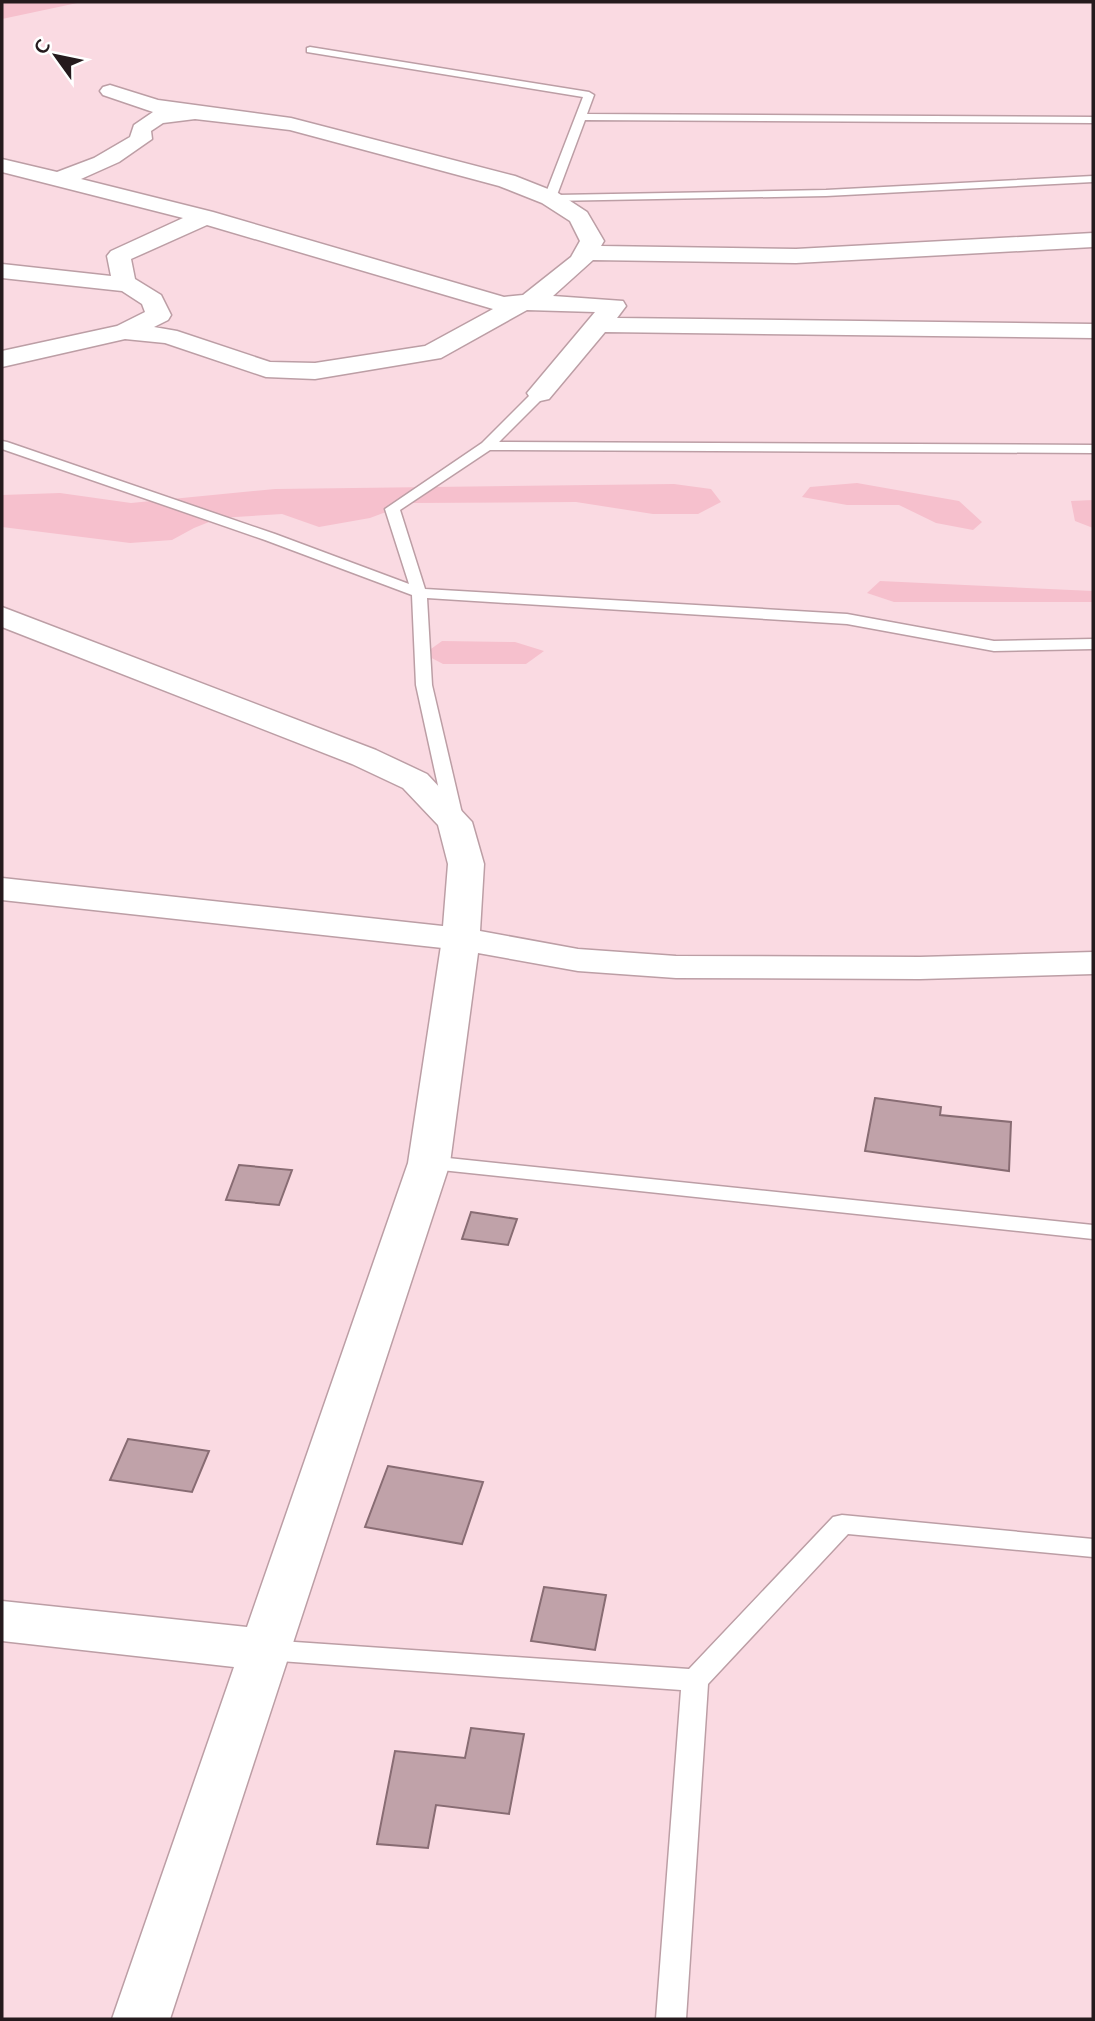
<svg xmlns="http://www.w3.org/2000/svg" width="1095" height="2021" font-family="Lato,sans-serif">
  <rect width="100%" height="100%" fill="#fadae2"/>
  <g fill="#f6c0cd">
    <path d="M2,2H82L2,19Z"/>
    <path d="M857,483L959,501L982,522L973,530L936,523L899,505H847L802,497L810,487Z"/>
    <path d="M674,484L711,489L721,502L698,514H653L576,502L410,503L370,518L319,527L282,514L219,518L194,528L172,540L130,543L2,527V495L60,493L131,503L275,489Z"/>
    <path d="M1093,500V528L1075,521L1071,501Z"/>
    <path d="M880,581L1093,591V602H894L867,593Z"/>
    <path d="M442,641L515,642L544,651L526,664H443L424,654Z"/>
  </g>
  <g fill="#c0a2a9" stroke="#886c73" stroke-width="2">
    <path d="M875,1098L941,1107L940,1115L1011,1122L1009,1171L865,1151Z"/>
    <path d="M239,1165L292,1170L279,1205L226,1200Z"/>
    <path d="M471,1212L517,1219L508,1245L462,1239Z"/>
    <path d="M128,1439L209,1451L192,1492L110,1480Z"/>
    <path d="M388,1466L483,1482L462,1544L365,1527Z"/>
    <path d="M544,1587L606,1595L595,1650L531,1641Z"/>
    <path d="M471,1728L524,1734L509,1814L436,1805L428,1848L377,1844L395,1751L465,1758Z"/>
  </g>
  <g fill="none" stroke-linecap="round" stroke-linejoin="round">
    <g stroke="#bc9ea5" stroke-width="3">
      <g id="service">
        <path d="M310,47L589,92L594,95L587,114L1093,117V123L585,120L557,195L826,190L1093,176V182L826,196L550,201L544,198L583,97L307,52V48Z"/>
        <path d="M540,389L545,390V396L499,442L1093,445V453L490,450L400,510L425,589L847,614L994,641L1093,639V649L994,651L847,624L427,598L432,685L464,822L455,827L446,822L416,685L412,595L265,540L2,449V441L7,442L275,534L409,584L385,509L482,443L535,390Z"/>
        <path d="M429,1156L1093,1225V1239L422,1168L419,1163L422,1158Z"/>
        <path d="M842,1515L1093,1539V1557L848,1534L708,1684L686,2019H656L681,1690L266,1660L257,1657L253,1650L257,1643L266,1640L689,1669L833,1517Z"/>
      </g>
    </g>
    <g stroke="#bc9ea5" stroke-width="3">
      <g id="minor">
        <path d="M110,85L158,100L291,118L515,176L558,193L587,212L604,241L601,246L796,249L1093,233V247L796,263L593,260L553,296L623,301L626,306L617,318L1093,324V338L605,332L549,399L540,401L531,399L527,393L595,312L527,310L441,358L315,379L266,377L165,343L125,339L2,367V351L117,326L145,312L142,304L122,291L2,278V264L111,276L107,256L111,251L183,218L2,172V159L57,172L94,158L130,137L134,125L153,112L103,95L100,91L103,87ZM195,119L290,130L499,186L542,203L570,221L580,241L571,257L523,295L504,297L213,212L81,179L119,162L152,139L151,131L163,123ZM207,225L493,309L425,346L315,363L270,362L177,331L154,327L168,320L171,315L161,295L135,279L131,259Z"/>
        <path d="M2,607L376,750L427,774L472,822L484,864L480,931L578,949L676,956L920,957L1093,952V974L920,979L676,978L578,971L478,953L450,1163L170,2019H112L234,1667L2,1641V1601L247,1627L408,1163L442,939L448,864L438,825L403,788L352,764L2,627Z"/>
      </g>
    </g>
    <g stroke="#bc9ea5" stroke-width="3">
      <path id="tertiary" d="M2,878L461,928L474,931L480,939L474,947L461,950L2,900Z"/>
    </g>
    <use href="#service" fill="#fff" fill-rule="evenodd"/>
    <use href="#minor" fill="#fff" fill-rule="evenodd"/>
    <use href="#tertiary" fill="#fff" fill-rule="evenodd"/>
  </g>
  <rect width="1095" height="2021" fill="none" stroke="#251a1d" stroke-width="7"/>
  <g transform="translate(56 56) rotate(303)" stroke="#ffffff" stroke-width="5" paint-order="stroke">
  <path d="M0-5L12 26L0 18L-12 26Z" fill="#251a1d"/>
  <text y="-10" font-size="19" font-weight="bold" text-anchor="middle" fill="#251a1d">С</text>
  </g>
</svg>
